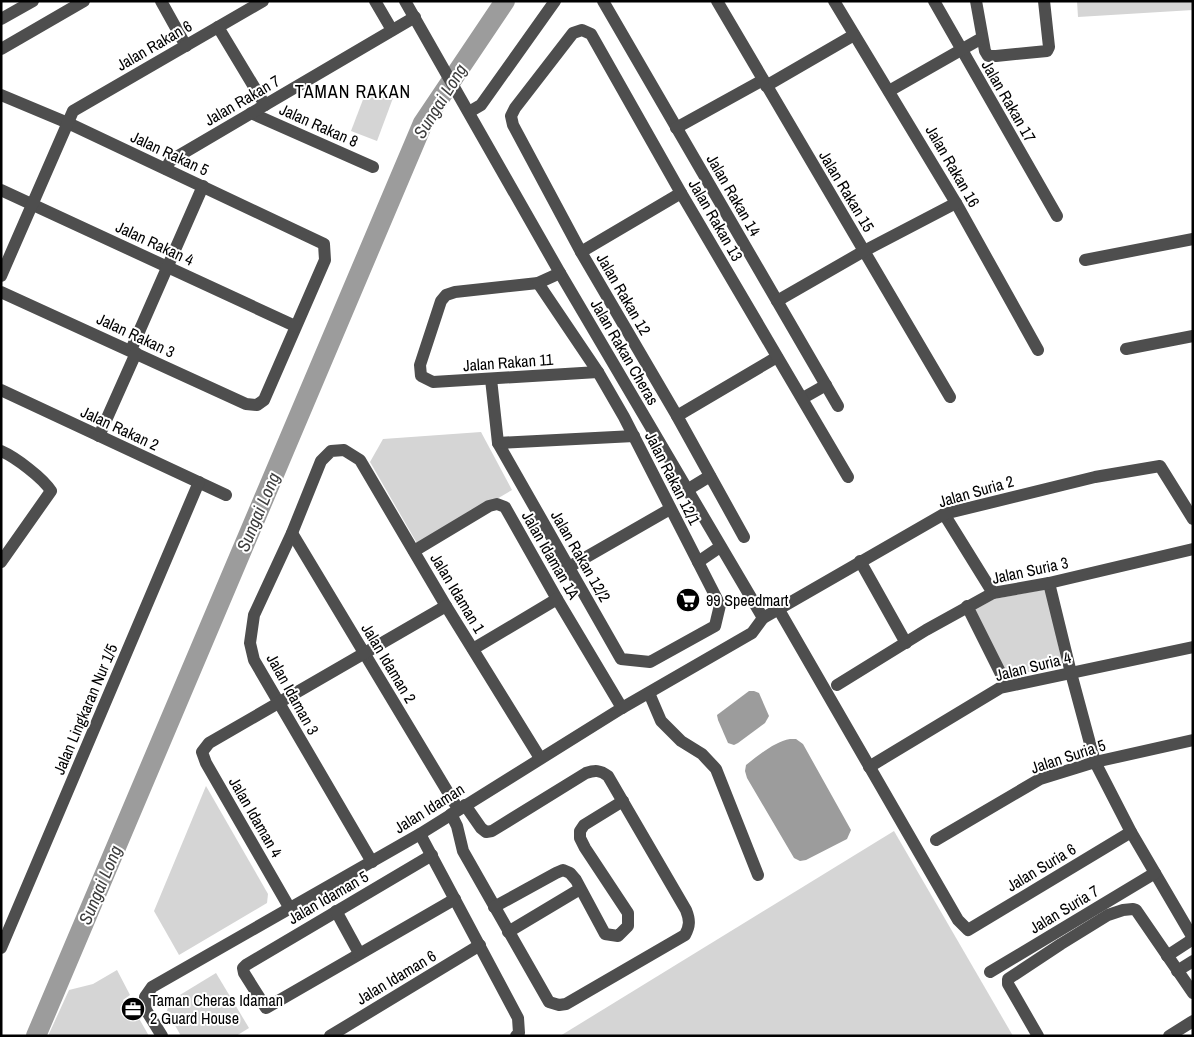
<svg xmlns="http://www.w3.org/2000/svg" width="1194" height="1037" font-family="'Archivo Narrow',sans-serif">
  <rect width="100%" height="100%" fill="#fff"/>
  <g fill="#d5d5d5">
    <path d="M1077,1H1193V10L1078,17Z"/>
    <path d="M367,89L393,98L377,141L351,131Z"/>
    <path d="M481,432L512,490L418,545L370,462L383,439Z"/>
    <path d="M1047,589L1062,664L1008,677L973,611L994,599Z"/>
    <path d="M206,786L268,894L267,903L179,955L154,911Z"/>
    <path d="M894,831L1013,1036H560Z"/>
    <path d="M117,970L130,995L123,1000L133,1017L137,1015L149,1036H48L69,990L93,984Z"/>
    <path d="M216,973L249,1028L236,1036H181L167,1011L170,1001Z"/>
  </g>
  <g fill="#9c9c9c">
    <path d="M749,691H754L759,693L769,716L765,723L738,743L734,745L728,743L718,720L717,715Z"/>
    <path d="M790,739H796L803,744L851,830L847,839L806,860L800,861L794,858L747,778L745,771L746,765C759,755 774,742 790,739Z"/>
  </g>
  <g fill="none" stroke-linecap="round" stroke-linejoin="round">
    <path stroke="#9c9c9c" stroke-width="20" d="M36,1036L423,123L505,1"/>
    <g stroke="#4e4e4e" stroke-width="12">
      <path d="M161,1L186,46"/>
      <path d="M375,1L392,30"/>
      <path d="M405,1L560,273L763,618"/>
      <path d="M603,1L838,406"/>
      <path d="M717,1L950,397"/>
      <path d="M834,1L956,203L1038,350"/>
      <path d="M934,1L1057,216"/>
      <path d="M976,1L985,51L988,56H996L1047,51L1049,47L1044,1"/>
      <path d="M1,19L33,1"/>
      <path d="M218,27L265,105"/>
      <path d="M1,49L84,1"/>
      <path d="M766,86L854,35"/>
      <path d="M889,91L982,38"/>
      <path d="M1,95L68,123L324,244L325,260L264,400L257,405L246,404L1,292"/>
      <path d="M469,112L481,105L555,1"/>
      <path d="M251,113L373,167"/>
      <path d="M676,128L763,80"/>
      <path d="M166,169L170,161L180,155L415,17"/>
      <path d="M1,190L295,326"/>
      <path d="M581,252L681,193"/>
      <path d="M1085,260L1193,239"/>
      <path d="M560,273L538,283L455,292L446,295L441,301L420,365L421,376L433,382L598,372"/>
      <path d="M1,276L73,111L263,1"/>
      <path d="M777,301L864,251L956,203"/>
      <path d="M1126,349L1193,336"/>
      <path d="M131,350L203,186"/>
      <path d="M491,379L498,443L621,659L650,662L715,626L720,605L624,417L598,372L538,283"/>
      <path d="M1,390L226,495"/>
      <path d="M803,398L826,385"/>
      <path d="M677,416L777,357"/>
      <path d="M99,436L136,353"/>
      <path d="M498,443L634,436"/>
      <path d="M1,451C15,457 43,478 51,491L1,562"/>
      <path d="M687,490L710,476"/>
      <path d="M944,514L993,593"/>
      <path d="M292,533L458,809"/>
      <path d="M744,537L677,416L581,252L513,125L511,116L515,108L573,33L582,30L591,34L681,193L848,477"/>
      <path d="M414,551L489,506L497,504L505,507L557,599L622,708"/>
      <path d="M860,561L906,643"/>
      <path d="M698,562L720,547"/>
      <path d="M569,567L670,509"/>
      <path d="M1049,583L1071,673L1095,762L1131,832L1193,938"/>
      <path d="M967,606L1007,686"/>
      <path d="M779,610L958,920L968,930L1131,832"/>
      <path d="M473,649L557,599"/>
      <path d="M837,685L926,630L993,593L1049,583L1193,549"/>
      <path d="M649,693L661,721L681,741L702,754L716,769L758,875"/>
      <path d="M869,767L1000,688L1193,647"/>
      <path d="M451,814L457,826L463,851L549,1002L559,1005L566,1004L685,935C690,926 690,920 686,910L608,776C600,770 595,770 586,773L492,831L486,832L481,828L465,805"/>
      <path d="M420,834L518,1018L519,1033L516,1036"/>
      <path d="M936,840L1040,779L1095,762L1193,740"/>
      <path d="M432,855L246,965L243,968L244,973L266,1008L455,899"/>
      <path d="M372,862L254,660L250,643L254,615L292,533L321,461L331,451L344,450L360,460L446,606L540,758"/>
      <path d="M289,907L206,763L202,752L209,743L446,606"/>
      <path d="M494,907L556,873L563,870L570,873L576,880L605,934L618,936L628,926V913L585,848L580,838V831L584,825L623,801"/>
      <path d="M336,911L359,953"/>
      <path d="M508,932L580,889"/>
      <path d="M1,948L199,482"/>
      <path d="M1167,956L1193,939"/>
      <path d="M1177,971L1193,961"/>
      <path d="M990,972L1155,873"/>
      <path d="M162,1036L146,1010L145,997L152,987L420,834L622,708L752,633L763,618L944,514L1095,477L1160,466L1193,519"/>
      <path d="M330,1036L480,945"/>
      <path d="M1038,1036L1008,984V979L1061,944L1108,915L1123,910L1133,909L1136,910L1193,993"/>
      <path d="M1169,1036L1193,1021"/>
    </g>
  </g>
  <defs>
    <g id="supermarket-disc" transform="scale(1.25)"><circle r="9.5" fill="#000" stroke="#fff"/><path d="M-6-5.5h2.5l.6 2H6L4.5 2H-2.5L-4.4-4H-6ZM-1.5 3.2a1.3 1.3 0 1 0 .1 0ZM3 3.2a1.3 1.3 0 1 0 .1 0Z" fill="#fff"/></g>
    <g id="office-disc" transform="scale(1.25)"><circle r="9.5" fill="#000" stroke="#fff"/><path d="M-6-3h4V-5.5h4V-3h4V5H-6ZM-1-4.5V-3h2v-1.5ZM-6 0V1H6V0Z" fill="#fff"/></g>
  </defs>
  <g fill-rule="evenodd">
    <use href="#supermarket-disc" x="688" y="600"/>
    <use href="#office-disc" x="133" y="1009"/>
  </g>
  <g text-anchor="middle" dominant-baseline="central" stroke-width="4" stroke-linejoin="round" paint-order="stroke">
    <g font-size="16" fill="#000" stroke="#fff">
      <text transform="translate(154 45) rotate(-30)">Jalan Rakan 6</text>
      <text transform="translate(242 100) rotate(-30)">Jalan Rakan 7</text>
      <text transform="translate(1009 101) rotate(60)">Jalan Rakan 17</text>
      <text transform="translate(319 125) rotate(24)">Jalan Rakan 8</text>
      <text transform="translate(170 153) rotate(25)">Jalan Rakan 5</text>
      <text transform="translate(953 166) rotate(60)">Jalan Rakan 16</text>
      <text transform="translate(847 191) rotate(59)">Jalan Rakan 15</text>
      <text transform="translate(734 195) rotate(60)">Jalan Rakan 14</text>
      <text transform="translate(716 220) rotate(60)">Jalan Rakan 13</text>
      <text transform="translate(155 243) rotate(25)">Jalan Rakan 4</text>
      <text transform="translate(624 294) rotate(60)">Jalan Rakan 12</text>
      <text transform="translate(136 335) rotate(25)">Jalan Rakan 3</text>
      <text transform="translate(625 352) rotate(60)">Jalan Rakan Cheras</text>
      <text transform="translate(508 362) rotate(-4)">Jalan Rakan 11</text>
      <text transform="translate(120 428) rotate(25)">Jalan Rakan 2</text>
      <text transform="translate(673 478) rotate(63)">Jalan Rakan 12/1</text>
      <text transform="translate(976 491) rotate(-16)">Jalan Suria 2</text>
      <text transform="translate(551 555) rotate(60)">Jalan Idaman 1A</text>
      <text transform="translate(581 556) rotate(60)">Jalan Rakan 12/2</text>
      <text transform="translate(1030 570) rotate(-12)">Jalan Suria 3</text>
      <text transform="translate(458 593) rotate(59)">Jalan Idaman 1</text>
      <text transform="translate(389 663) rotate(59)">Jalan Idaman 2</text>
      <text transform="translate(1033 666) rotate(-14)">Jalan Suria 4</text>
      <text transform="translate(293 694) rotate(61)">Jalan Idaman 3</text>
      <text transform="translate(85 709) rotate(-67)">Jalan Lingkaran Nur 1/5</text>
      <text transform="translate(1068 756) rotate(-18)">Jalan Suria 5</text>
      <text transform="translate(429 808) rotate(-32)">Jalan Idaman</text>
      <text transform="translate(256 817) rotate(60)">Jalan Idaman 4</text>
      <text transform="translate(1041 867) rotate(-31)">Jalan Suria 6</text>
      <text transform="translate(328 897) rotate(-30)">Jalan Idaman 5</text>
      <text transform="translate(1064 909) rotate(-31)">Jalan Suria 7</text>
      <text transform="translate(396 977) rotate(-31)">Jalan Idaman 6</text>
    </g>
    <g font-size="16" fill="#000" stroke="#fff" text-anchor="start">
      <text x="706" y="600">99 Speedmart</text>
      <text x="150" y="1000">Taman Cheras Idaman<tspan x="150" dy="18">2 Guard House</tspan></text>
    </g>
    <g font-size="18" letter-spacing="1" fill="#000" stroke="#fff">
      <text x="353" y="91">TAMAN RAKAN</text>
    </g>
    <g font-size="18" font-style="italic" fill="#3d3d3d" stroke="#fff">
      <text transform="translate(440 101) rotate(-58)">Sungai Long</text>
      <text transform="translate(258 512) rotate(-67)">Sungai Long</text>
      <text transform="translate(100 885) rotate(-67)">Sungai Long</text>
    </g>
  </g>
  <rect width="1194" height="1037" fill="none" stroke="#000000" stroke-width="5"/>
</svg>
